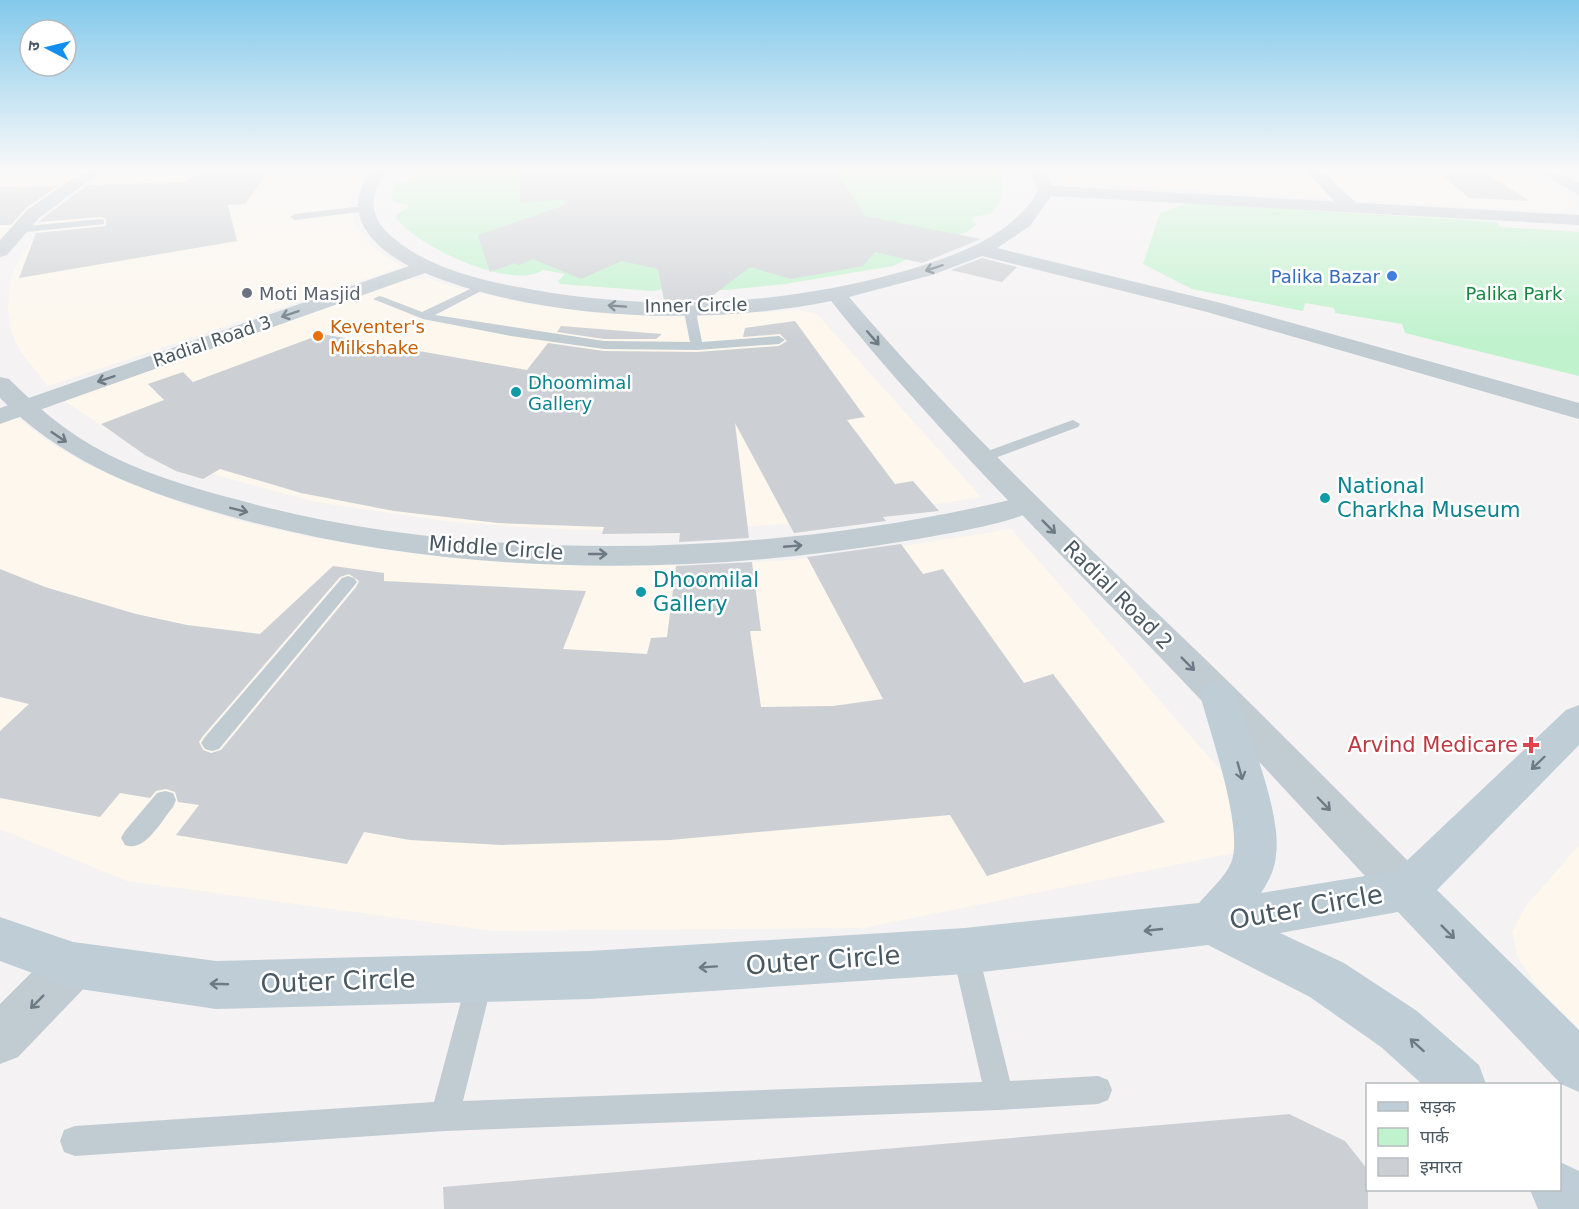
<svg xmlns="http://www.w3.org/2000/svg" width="1579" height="1209" font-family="'DejaVu Sans','Noto Sans Devanagari',sans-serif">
  <rect width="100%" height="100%" fill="#f4f2f2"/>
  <g fill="#fdf7ed">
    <path d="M0,170H89L0,241Z"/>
    <path d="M113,170H367L359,181L351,202L355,225L373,247L402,267L48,386L20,351L11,331L8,310L9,291L13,272L22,254L48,220L83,190Z"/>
    <path d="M1058,170H1304L1330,196L1063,182Z"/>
    <path d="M1323,170H1517L1575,203L1559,211L1355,200Z"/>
    <path d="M404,279H430L458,288L522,303L599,313L683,316L801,310L818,315L981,497L836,520L682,531L574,530L452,522L315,502L201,471L154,453L114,434L63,400Z"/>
    <path d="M17,417L46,440L83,462L128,483L180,503L239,521L305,536L377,549L455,558L536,564L621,566L706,565L790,560L872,551L1011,529L1235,787L1234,853L863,928L493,931L127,881L0,829V423Z"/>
    <path d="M1579,845V1029L1540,990L1518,958L1512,932L1526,906Z"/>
  </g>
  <g fill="#c0f2cd">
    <path d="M403,170H996L1001,173C1004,190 1002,202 991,214L974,217L971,221L977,224L968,231L893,266L785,284L726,290L663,289L653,291L560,284L558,281L565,274L543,270C511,291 418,247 396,218L397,214L408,208V205L394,202L391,196L395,182H413L419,173H401Z"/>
    <path d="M1188,203L1496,222L1501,227L1579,232V376L1405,333L1402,324L1335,313L1334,308L1305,303L1303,311L1192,289L1143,264L1160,213Z"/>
  </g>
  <g fill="#ccd0d4" fill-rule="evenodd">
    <path d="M202,170H270L245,204L228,205L237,241L19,278L36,233L106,226V219L101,217L38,222L87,185L186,182Z"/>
    <path d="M520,170H836L865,216L981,239L922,263L875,252L863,266L791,279L750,267L707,300H664L658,269L622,261L581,279L533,259L519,265L515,263L490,272L478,235L565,205L564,199L520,203Z"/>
    <path d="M1436,170H1482L1529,201L1469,198Z"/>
    <path d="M58,186L26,208L11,225H0V187Z"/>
    <path d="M982,258L1017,267L1002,282L951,270Z"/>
    <path d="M795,321L865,417L847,420L895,484L913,481L939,511L883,517L886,521L794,533L735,423L749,538L679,542L680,533L602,534L604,527L498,523L394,511L301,493L220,469L203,479L176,471L145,455L101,424L164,400L148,384L183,372L193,382L322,334L527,370L548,343L604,351L697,352L779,346L787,341L780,334L743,337L745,328Z"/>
    <path d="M561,326L662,334L656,339H604L557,332Z"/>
    <path d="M901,544L923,574L943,569L1024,683L1053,674L1165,822L987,876L950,815L670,840L502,845L410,840L364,832L347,864L176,835L199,805L178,802L175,792L166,789L156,791L150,798L120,793L100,817L0,798V731L29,704L0,697V569L45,587L136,614L187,625L260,634L333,566L384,573V581L586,591L563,649L647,654L651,638L667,637L676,566L752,562L761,631H750L761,707L833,706L883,699L807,557ZM349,574L359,581L356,587L221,750L211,753L203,750L199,742L203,736L340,577Z"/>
    <path d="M1289,1114L1345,1141L1368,1170V1209H444L443,1187Z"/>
  </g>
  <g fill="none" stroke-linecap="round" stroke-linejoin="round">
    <g fill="#c0cbd2" fill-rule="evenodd">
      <path d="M364,206L367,207V211L295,220L290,217L295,214Z"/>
      <path d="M101,219L104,220V224L17,233L12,230L17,227Z"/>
      <path d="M483,283L488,286L487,288L435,315L604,341L690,342L683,307L689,304L695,307L702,342L779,336L785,340L779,344L697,350L604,349L511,336L423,319L373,299L379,296L383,297L422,312Z"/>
      <path d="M1073,420L1080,424L1078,427L987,461H977L975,458L977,455Z"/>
      <path d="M348,576L354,578L357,582L354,586L219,749L212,751L205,749L201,743L205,737L342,578Z"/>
      <path d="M165,791L173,793L176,800L173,807C161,821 145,853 125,845L121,838L125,831L157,793Z"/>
      <path d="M965,939L974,942L978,951L1010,1081L1098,1076L1108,1080L1112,1090L1108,1100L1098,1104L999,1110L445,1131L75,1156L64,1152L60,1141L64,1130L75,1126L434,1102L467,979L471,970L480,966L489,970L493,979L463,1101L982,1082L952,951L956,942Z"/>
    </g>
    <g fill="#c0cbd2" fill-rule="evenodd">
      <path d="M85,170H103L39,218L7,255L0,257V240L27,210Z"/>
      <path d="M1305,170H1321L1356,203L1358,207L1356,211H1344Z"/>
      <path d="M0,377L9,379C34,404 60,427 91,445C139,473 193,488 246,502C486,567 786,556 1026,496L1036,499L1040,505C1030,521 934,536 911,540C687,578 449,577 229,516C143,492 64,463 0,398Z"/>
    </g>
    <g fill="#c0cbd2" fill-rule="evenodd">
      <path d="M372,170H388C382,179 376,187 374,198C371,216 383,230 396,240C429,267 473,278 513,286C640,312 776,307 901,272C951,257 1010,239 1038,191L1035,181L1028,170H1044L1053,186L1579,215V225L1051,196L1030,226L997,248L1221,303L1579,403V419L1207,312L982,256L932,275L849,297C958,425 1080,539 1201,655C1276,728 1349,802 1423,876L1429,890L1423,904L1407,910L1391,904C1314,821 1238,738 1159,656C1047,540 932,427 831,301C709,326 540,321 425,273L0,424V408L409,266C370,246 339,211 372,170Z"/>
      <path d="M73,942L90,948L97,965L90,982L18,1057L0,1064V1004L56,948Z"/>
    </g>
    <g fill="#bfcdd6" fill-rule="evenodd">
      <path d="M1536,170H1555L1579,183V195Z"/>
      <path d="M1218,680L1231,684L1236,694C1249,735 1282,814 1276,855C1275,869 1269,881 1261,893L1396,871L1566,710L1579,705V745L1437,890L1579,1030V1092L1561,1084L1398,912L1280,933L1344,963L1417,1011L1479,1065L1486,1084H1422L1381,1047L1310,997L1208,945L965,974L590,999L216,1009L73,988L0,961V917L73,942L216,961L590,951L965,928L1199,903C1209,891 1225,877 1231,863C1245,830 1209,730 1200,694L1205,684Z"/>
      <path d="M1560,1162L1579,1171V1209H1538L1530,1190H1560Z"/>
    </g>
  </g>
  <defs><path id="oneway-shaft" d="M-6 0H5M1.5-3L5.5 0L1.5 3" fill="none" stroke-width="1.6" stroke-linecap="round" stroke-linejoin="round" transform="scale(1.5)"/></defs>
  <g stroke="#6d7a83">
    <use href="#oneway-shaft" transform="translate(934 268) rotate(162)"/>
    <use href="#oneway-shaft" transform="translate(617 306) rotate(-176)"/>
    <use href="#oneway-shaft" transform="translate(290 314) rotate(161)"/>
    <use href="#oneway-shaft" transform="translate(873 338) rotate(49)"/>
    <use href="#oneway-shaft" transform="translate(106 379) rotate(161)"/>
    <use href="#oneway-shaft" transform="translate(59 437) rotate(34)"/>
    <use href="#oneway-shaft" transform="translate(239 510) rotate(14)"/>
    <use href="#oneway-shaft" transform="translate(1049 527) rotate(45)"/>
    <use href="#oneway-shaft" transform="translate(793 546) rotate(-5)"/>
    <use href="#oneway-shaft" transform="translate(598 554)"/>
    <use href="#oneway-shaft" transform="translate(1188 664) rotate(45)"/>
    <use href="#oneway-shaft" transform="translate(1324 804) rotate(46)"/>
    <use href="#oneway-shaft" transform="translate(37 1002) rotate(135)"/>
  </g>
  <g stroke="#6c7b84">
    <use href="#oneway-shaft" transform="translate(1538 763) rotate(136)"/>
    <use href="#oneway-shaft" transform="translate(1240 771) rotate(74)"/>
    <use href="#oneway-shaft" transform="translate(1153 930) rotate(174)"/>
    <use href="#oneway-shaft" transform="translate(1448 932) rotate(45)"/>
    <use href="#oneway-shaft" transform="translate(708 967) rotate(176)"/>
    <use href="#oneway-shaft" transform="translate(219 984) rotate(-178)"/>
    <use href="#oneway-shaft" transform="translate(1417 1045) rotate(-138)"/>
  </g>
  <linearGradient id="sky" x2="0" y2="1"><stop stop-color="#83c9eb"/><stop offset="0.5" stop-color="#faf9f9"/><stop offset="1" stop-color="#faf9f9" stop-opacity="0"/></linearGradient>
  <rect width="1579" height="340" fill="url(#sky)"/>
  <circle fill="#3f7fe0" stroke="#fff" stroke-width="2" cx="1392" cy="276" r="6"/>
  <circle fill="#6b7280" stroke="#fff" stroke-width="2" cx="247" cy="293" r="6"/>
  <circle fill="#e8710a" stroke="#fff" stroke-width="2" cx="318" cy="336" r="6"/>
  <g fill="#0f9aa8" stroke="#fff" stroke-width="2">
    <circle cx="516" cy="392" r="6"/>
    <circle cx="1325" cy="498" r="6"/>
    <circle cx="641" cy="592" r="6"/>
  </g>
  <path fill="#e0444e" stroke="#fff" stroke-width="2" d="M1528 736h6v6h6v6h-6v6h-6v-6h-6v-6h6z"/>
  <g text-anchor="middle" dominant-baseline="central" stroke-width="5" stroke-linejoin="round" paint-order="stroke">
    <g font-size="18" fill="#366cbe" stroke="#fff" text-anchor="end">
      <text x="1380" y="276">Palika Bazar</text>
    </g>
    <g font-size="18" fill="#5b616d" stroke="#fff" text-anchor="start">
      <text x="259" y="293">Moti Masjid</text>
    </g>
    <g font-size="18" fill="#14883f" stroke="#fff">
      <text x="1514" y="293">Palika Park</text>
    </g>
    <g font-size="18" fill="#495861" stroke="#fff">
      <text transform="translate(696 305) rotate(-1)">Inner Circle</text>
      <text transform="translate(212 341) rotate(-19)">Radial Road 3</text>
    </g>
    <g font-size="18" fill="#c56008" stroke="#fff" text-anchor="start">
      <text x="330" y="326">Keventer's<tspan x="330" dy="21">Milkshake</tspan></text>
    </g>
    <g font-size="18" fill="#0d838f" stroke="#fff" text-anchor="start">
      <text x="528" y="382">Dhoomimal<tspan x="528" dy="21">Gallery</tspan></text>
    </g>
    <g font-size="21" fill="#0d838f" stroke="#fff" text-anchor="start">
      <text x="1337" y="486">National<tspan x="1337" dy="24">Charkha Museum</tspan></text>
      <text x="653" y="580">Dhoomilal<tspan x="653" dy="24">Gallery</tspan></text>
    </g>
    <g font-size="21" fill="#495861" stroke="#fff">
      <text transform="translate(496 548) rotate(4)">Middle Circle</text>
      <text transform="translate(1118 595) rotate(45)">Radial Road 2</text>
    </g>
    <g font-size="21" fill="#be3a42" stroke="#fff" text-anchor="end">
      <text x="1518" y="745">Arvind Medicare</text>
    </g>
    <g font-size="26" fill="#495861" stroke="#fff">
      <text transform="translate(1306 907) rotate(-10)">Outer Circle</text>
      <text transform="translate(823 960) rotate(-4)">Outer Circle</text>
      <text transform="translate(338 981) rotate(-2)">Outer Circle</text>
    </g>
  </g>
  <rect x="1366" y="1083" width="195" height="108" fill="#ffffff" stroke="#b6bcc0" stroke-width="1.5"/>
  <rect x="1378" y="1102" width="30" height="9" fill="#bfcdd6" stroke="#b6bcc0" stroke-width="1.5"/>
  <text x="1420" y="1113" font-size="18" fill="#495861">सड़क</text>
  <rect x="1378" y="1128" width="30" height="18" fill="#c0f2cd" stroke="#b6bcc0" stroke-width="1.5"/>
  <text x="1420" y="1143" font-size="18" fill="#495861">पार्क</text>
  <rect x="1378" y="1158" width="30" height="18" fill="#ccd0d4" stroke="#b6bcc0" stroke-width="1.5"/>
  <text x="1420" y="1173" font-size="18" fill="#495861">इमारत</text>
  <g transform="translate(48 48) rotate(277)"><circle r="28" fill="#ffffff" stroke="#b6bcc0" stroke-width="1.5"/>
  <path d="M0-4.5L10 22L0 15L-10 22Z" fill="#138eee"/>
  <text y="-9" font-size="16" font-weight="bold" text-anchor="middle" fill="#495861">उ</text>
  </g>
</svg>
